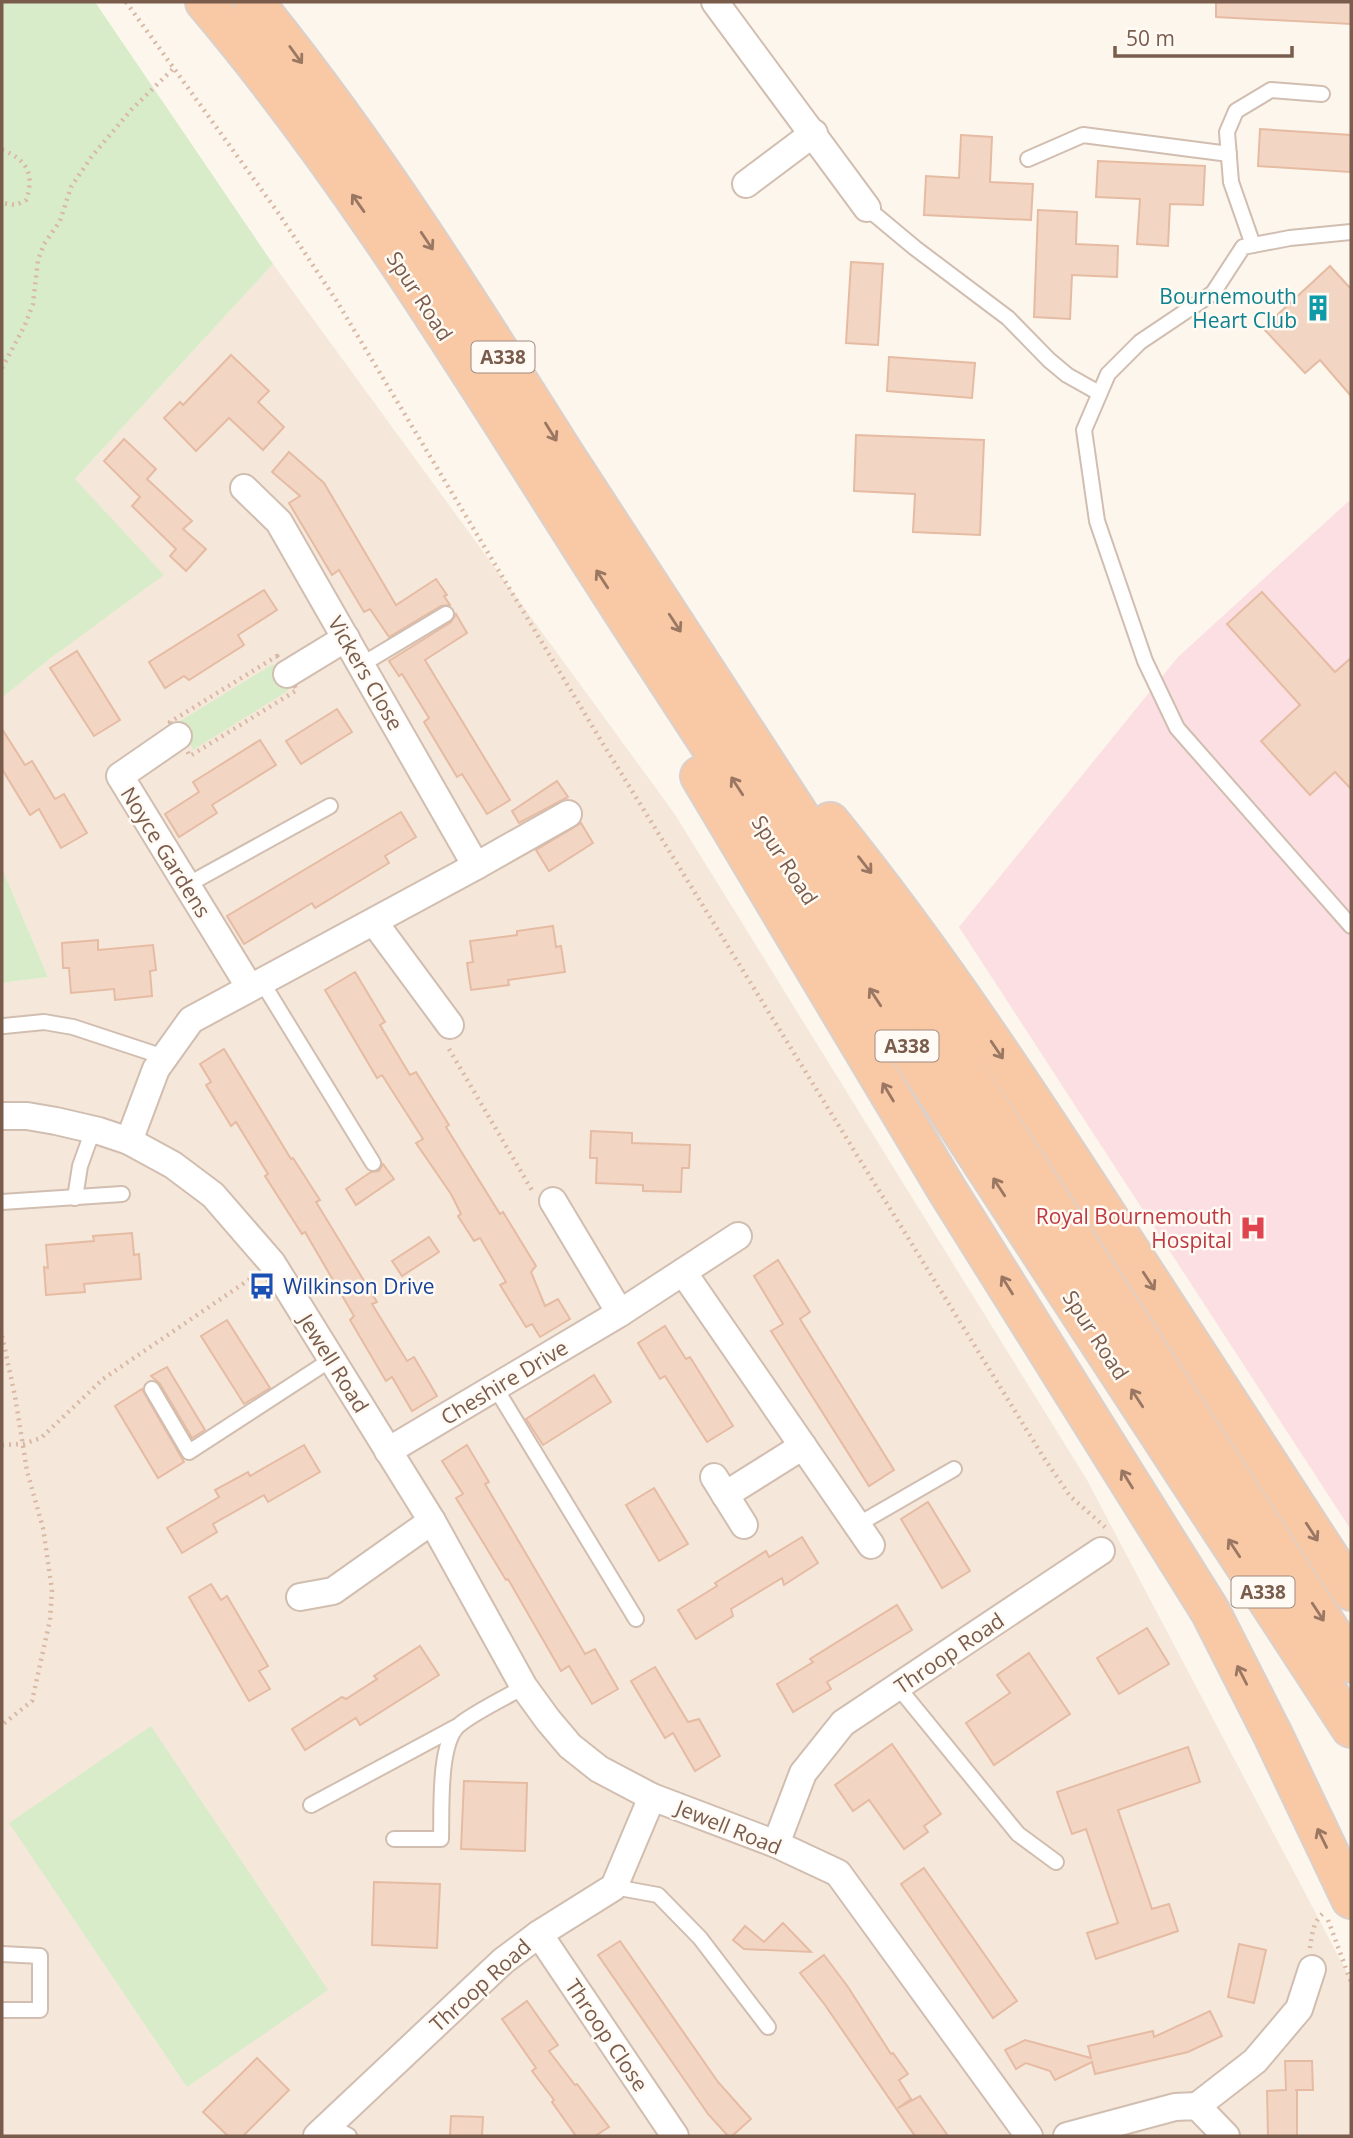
<svg xmlns="http://www.w3.org/2000/svg" width="1353" height="2138" font-family="'Open Sans',sans-serif">
  <rect width="100%" height="100%" fill="#fdf6ec"/>
  <path fill="#f5e8da" d="M273,264L674,813L1087,1480L1351,1980V2136H2V983L48,977L2,868V698L52,657L75,479Z"/>
  <path fill="#fbdfe3" d="M1351,499V1530L959,927L1178,657Z"/>
  <g fill="#d8ecc9">
    <path d="M2,2H95L273,264L75,479L164,575L52,657L2,698Z"/>
    <path d="M273,664L289,690L193,750L177,723Z"/>
    <path d="M2,868L48,977L2,983Z"/>
    <path d="M151,1726L328,1990L187,2087L9,1823Z"/>
  </g>
  <g fill="#f3d5c3" stroke="#e6bba3" stroke-width="2">
    <path d="M1216,2H1351V24L1216,17Z"/>
    <path d="M1260,129L1351,135L1350,172L1258,166Z"/>
    <path d="M961,135L992,137L990,182L1033,184L1031,220L924,215L926,176L959,178Z"/>
    <path d="M1098,161L1205,166L1203,205L1170,204L1168,246L1137,244L1140,199L1096,197Z"/>
    <path d="M1038,210L1077,212L1076,244L1118,246L1117,277L1072,275L1070,319L1034,317Z"/>
    <path d="M851,262L883,264L878,345L846,343Z"/>
    <path d="M1330,266L1351,289V396L1320,360L1305,373L1263,328Z"/>
    <path d="M231,355L269,391L258,402L284,427L263,450L229,418L196,451L164,418L180,402L183,405Z"/>
    <path d="M889,357L975,363L972,398L887,391Z"/>
    <path d="M856,435L984,440L980,535L913,532L915,494L854,491Z"/>
    <path d="M124,439L156,469L147,479L192,521L183,529L206,549L186,571L170,556L176,549L132,506L140,497L104,461Z"/>
    <path d="M289,452L324,483L396,605L436,579L447,595L444,596L450,605L441,606L389,637L370,609L364,612L339,570L332,575L289,503L300,496L272,472Z"/>
    <path d="M264,590L277,610L238,635L244,645L189,680L184,676L165,688L149,662Z"/>
    <path d="M1262,592L1335,672L1351,658V789L1335,772L1310,795L1261,741L1300,705L1227,624Z"/>
    <path d="M456,614L467,633L425,660L510,800L487,814L462,774L457,777L424,722L429,718L402,674L399,676L389,661L451,622Z"/>
    <path d="M77,651L120,720L94,736L50,668Z"/>
    <path d="M337,709L352,732L301,764L286,741Z"/>
    <path d="M2,729L25,765L32,761L55,799L64,794L87,833L61,848L39,809L30,815L2,769Z"/>
    <path d="M260,740L276,765L212,805L217,813L179,837L165,814L199,792L193,782Z"/>
    <path d="M557,781L568,797L519,823L512,811Z"/>
    <path d="M401,812L416,837L385,856L389,863L315,908L312,903L244,944L227,916Z"/>
    <path d="M581,823L593,843L549,871L536,850Z"/>
    <path d="M553,926L556,947L561,946L565,972L508,980L509,985L471,990L467,963L473,962L470,941L517,935V931Z"/>
    <path d="M98,940V950L153,945L156,970L150,971L152,996L115,1000L114,989L71,993L69,968H63L62,943Z"/>
    <path d="M355,972L385,1022L380,1025L410,1075L416,1072L449,1125L446,1127L500,1214L503,1212L536,1266L531,1272L545,1306L558,1299L570,1319L540,1337L532,1324L526,1327L500,1285L506,1282L480,1238L474,1241L458,1216L461,1214L451,1194L416,1143L423,1139L382,1075L377,1078L325,990Z"/>
    <path d="M224,1049L291,1159L293,1158L320,1200L316,1202L377,1302L372,1304L407,1361L414,1357L437,1396L412,1411L392,1377L386,1381L350,1320L354,1316L305,1232L302,1234L265,1176L268,1174L236,1122L231,1126L206,1085L211,1082L200,1064Z"/>
    <path d="M591,1131L632,1133V1143L690,1145L689,1168H682L681,1192L643,1191V1185L596,1183L597,1158H590Z"/>
    <path d="M383,1164L394,1179L356,1205L346,1189L371,1172L379,1171Z"/>
    <path d="M132,1233L134,1255L139,1254L141,1279L84,1284L85,1292L46,1295L44,1267L48,1268L46,1245L94,1241L93,1236Z"/>
    <path d="M429,1237L439,1252L402,1276L392,1261Z"/>
    <path d="M778,1260L810,1312L800,1319L894,1470L869,1486L771,1331L783,1324L754,1276Z"/>
    <path d="M227,1320L270,1388L244,1404L201,1336Z"/>
    <path d="M665,1326L686,1359L690,1357L733,1426L707,1442L665,1376L660,1379L638,1343Z"/>
    <path d="M167,1367L205,1430L192,1438L160,1384L151,1376Z"/>
    <path d="M594,1375L611,1402L543,1445L526,1419Z"/>
    <path d="M142,1389L184,1462L158,1478L115,1406Z"/>
    <path d="M304,1445L320,1472L268,1502L264,1495L213,1524L217,1532L182,1553L167,1528L219,1497L215,1490L248,1472L250,1476Z"/>
    <path d="M467,1445L489,1482L485,1484L585,1654L595,1649L618,1689L592,1704L569,1666L561,1671L508,1579L506,1580L456,1498L463,1494L442,1461Z"/>
    <path d="M654,1488L688,1544L659,1561L626,1505Z"/>
    <path d="M928,1502L970,1571L942,1588L901,1519Z"/>
    <path d="M802,1537L818,1563L784,1585L782,1578L731,1609L733,1616L696,1639L678,1610L717,1586L715,1583L766,1551L769,1557Z"/>
    <path d="M211,1584L221,1600L227,1596L268,1666L259,1671L270,1689L249,1701L189,1597Z"/>
    <path d="M897,1605L912,1630L827,1682L831,1689L793,1712L777,1684L813,1662L810,1659Z"/>
    <path d="M1147,1628L1169,1664L1119,1694L1097,1658Z"/>
    <path d="M420,1646L439,1675L360,1725L356,1718L305,1750L292,1729L342,1697L346,1699L377,1679L374,1676Z"/>
    <path d="M1029,1653L1070,1714L994,1765L966,1723L1010,1693L997,1675Z"/>
    <path d="M655,1667L688,1722L699,1719L720,1756L695,1771L673,1733L665,1738L631,1681Z"/>
    <path d="M892,1744L941,1814L924,1826L928,1832L904,1849L869,1800L853,1811L835,1785Z"/>
    <path d="M1188,1747L1200,1782L1118,1810L1152,1909L1169,1904L1178,1931L1096,1959L1087,1933L1118,1923L1086,1829L1072,1834L1057,1792Z"/>
    <path d="M464,1781L527,1783L525,1851L461,1849Z"/>
    <path d="M924,1868L1017,2001L993,2018L901,1884Z"/>
    <path d="M374,1882L440,1884L437,1948L372,1945Z"/>
    <path d="M783,1923L811,1952L744,1949L733,1940L745,1926L764,1942Z"/>
    <path d="M620,1941L718,2082L751,2119L732,2136H728L708,2114L598,1955Z"/>
    <path d="M1239,1944L1266,1950L1254,2003L1228,1997Z"/>
    <path d="M824,1955L848,1987L891,2054L893,2053L908,2074L899,2080L911,2099L898,2108L920,2096L948,2136H915L825,2005L800,1973Z"/>
    <path d="M527,2001L558,2045L549,2051L575,2085L577,2084L609,2127L595,2136H576L552,2102L554,2100L532,2071L536,2068L502,2019Z"/>
    <path d="M1210,2011L1222,2036L1188,2052L1095,2074L1092,2062L1055,2080L1050,2071L1026,2063L1016,2069L1005,2050L1025,2040L1091,2058L1088,2046L1153,2031L1154,2037Z"/>
    <path d="M257,2058L289,2090L243,2136H228L203,2112Z"/>
    <path d="M1285,2061H1312L1313,2090H1295H1297V2136H1268L1267,2091L1286,2090Z"/>
    <path d="M451,2116L483,2117L482,2136H450Z"/>
  </g>
  <g fill="none" stroke-linecap="round" stroke-linejoin="round">
    <g stroke="#d1beb0" stroke-width="18">
      <g id="service">
        <path d="M1028,159L1083,135L1229,154"/>
        <path d="M867,208L915,248L1008,318L1049,360L1067,375L1099,393"/>
        <path d="M1351,232L1290,238L1243,247L1213,293L1140,342L1108,374L1084,430L1097,521L1145,661L1177,728L1351,926"/>
        <path d="M1253,245L1231,182L1227,132L1236,111L1271,90L1322,94"/>
        <path d="M361,665L446,614"/>
        <path d="M187,885L330,806"/>
        <path d="M262,982L373,1163"/>
        <path d="M4,1026L44,1022L73,1027L164,1057"/>
        <path d="M75,1198L80,1166L93,1130"/>
        <path d="M2,1202L122,1194"/>
        <path d="M495,1387L636,1619"/>
        <path d="M152,1389L189,1452L332,1359"/>
        <path d="M857,1525L954,1469"/>
        <path d="M898,1687L1018,1834L1056,1862"/>
        <path d="M311,1805L456,1727"/>
        <path d="M394,1839H441C442,1812 438,1745 458,1726C471,1714 506,1697 524,1687"/>
        <path d="M614,1887L658,1895L700,1938L768,2027"/>
        <path d="M2,1954L40,1956V2010H2"/>
        <path d="M329,2125L349,2136"/>
      </g>
    </g>
    <g stroke="#d1beb0" stroke-width="30">
      <g id="minor">
        <path d="M715,2L867,208"/>
        <path d="M746,184L814,133"/>
        <path d="M244,488L279,522L476,866"/>
        <path d="M287,674L346,638"/>
        <path d="M178,736L120,776L250,988"/>
        <path d="M374,922L450,1025"/>
        <path d="M2,1116H27L56,1121L99,1131L129,1141L173,1165L213,1195L272,1263L432,1521L524,1687L548,1720L570,1746L599,1769L652,1797L776,1844L838,1873L1029,2136"/>
        <path d="M129,1141L156,1069L191,1020L476,866L568,814"/>
        <path d="M553,1201L620,1313"/>
        <path d="M683,1272L871,1545"/>
        <path d="M388,1451L620,1313L738,1236"/>
        <path d="M714,1477L744,1525"/>
        <path d="M725,1495L803,1446"/>
        <path d="M300,1597L333,1591L432,1521"/>
        <path d="M776,1844L803,1773L843,1723L1101,1551"/>
        <path d="M539,1934L675,2136"/>
        <path d="M1197,2106L1255,2061L1299,2009L1312,1969"/>
        <path d="M317,2136L503,1961L539,1934L614,1887L652,1797"/>
        <path d="M1067,2136L1175,2107L1197,2106L1226,2136"/>
      </g>
    </g>
    <g stroke="#dad1cd" stroke-width="42">
      <g id="trunk">
        <path d="M205,2C371,198 500,423 640,638C876,1002 1115,1364 1351,1728"/>
        <path d="M254,2C370,145 468,301 566,457L1351,1663"/>
        <path d="M700,776L947,1190L1210,1611L1273,1735L1351,1899"/>
        <path d="M830,822C936,953 1029,1095 1121,1237C1197,1355 1274,1473 1351,1591"/>
      </g>
    </g>
    <g stroke="#d9b8a5" stroke-width="4.5" stroke-dasharray="2 5" stroke-linecap="butt">
      <path d="M126,2L279,214L336,300L600,739L1044,1458L1070,1496L1105,1527"/>
      <path d="M2,150C27,159 35,175 26,200L16,205L2,203"/>
      <path d="M2,368L25,325L33,304L38,260L44,244L60,221L71,187L92,156L132,109L173,69"/>
      <path d="M277,656L297,690L190,756L170,722Z"/>
      <path d="M449,1049L533,1192"/>
      <path d="M2,1336L15,1396L27,1471L43,1528L52,1590L50,1620L32,1701L2,1725"/>
      <path d="M2,1445L23,1444L41,1438L103,1379L253,1277"/>
      <path d="M1328,1920L1351,1982"/>
      <path d="M1310,1948C1312,1935 1313,1920 1325,1912"/>
    </g>
    <use href="#service" stroke="#fff" stroke-width="14"/>
    <use href="#minor" stroke="#fff" stroke-width="26"/>
    <use href="#trunk" stroke="#f9c8a4" stroke-width="38"/>
  </g>
  <defs><path id="oneway-shaft" d="M-6 0H5M1.5-3L5.5 0L1.5 3" fill="none" stroke-width="1.6" stroke-linecap="round" stroke-linejoin="round" transform="scale(1.75)"/></defs>
  <g stroke="#9a7763">
    <use href="#oneway-shaft" transform="translate(296 55) rotate(54)"/>
    <use href="#oneway-shaft" transform="translate(358 203) rotate(-125)"/>
    <use href="#oneway-shaft" transform="translate(427 241) rotate(56)"/>
    <use href="#oneway-shaft" transform="translate(551 432) rotate(58)"/>
    <use href="#oneway-shaft" transform="translate(602 579) rotate(-123)"/>
    <use href="#oneway-shaft" transform="translate(675 623) rotate(57)"/>
    <use href="#oneway-shaft" transform="translate(737 786) rotate(-123)"/>
    <use href="#oneway-shaft" transform="translate(865 865) rotate(52)"/>
    <use href="#oneway-shaft" transform="translate(875 997) rotate(-123)"/>
    <use href="#oneway-shaft" transform="translate(997 1050) rotate(56)"/>
    <use href="#oneway-shaft" transform="translate(888 1092) rotate(-121)"/>
    <use href="#oneway-shaft" transform="translate(999 1187) rotate(-123)"/>
    <use href="#oneway-shaft" transform="translate(1149 1281) rotate(57)"/>
    <use href="#oneway-shaft" transform="translate(1007 1285) rotate(-122)"/>
    <use href="#oneway-shaft" transform="translate(1137 1398) rotate(-123)"/>
    <use href="#oneway-shaft" transform="translate(1127 1479) rotate(-122)"/>
    <use href="#oneway-shaft" transform="translate(1312 1532) rotate(57)"/>
    <use href="#oneway-shaft" transform="translate(1234 1548) rotate(-123)"/>
    <use href="#oneway-shaft" transform="translate(1318 1612) rotate(57)"/>
    <use href="#oneway-shaft" transform="translate(1242 1675) rotate(-117)"/>
    <use href="#oneway-shaft" transform="translate(1322 1838) rotate(-116)"/>
  </g>
  <defs>
    <g id="building-bare" transform="scale(2.1)"><path d="M-4-6H4V6H1V3H-1V6H-4ZM-2.5-4.3h1.7v1.8h-1.7ZM.8-4.3h1.7v1.8H.8ZM-2.5-1h1.7V.8h-1.7ZM.8-1h1.7V.8H.8Z" fill="#0f9aa8" stroke="#fffaf3" stroke-width="2.5" paint-order="stroke"/></g>
    <g id="hospital-bare" transform="scale(2.1)"><path d="M-5-5h3v3.5h4V-5h3V5h-3V1.5h-4V5h-3Z" fill="#e0444e" stroke="#fffaf3" stroke-width="2.5" paint-order="stroke"/></g>
    <g id="bus-bare" transform="scale(2.1)"><path d="M-5-6H5V4H4V6H2V4H-2V6H-4V4H-5ZM-3.5-4V0h7V-4ZM-3.5 1.2v1.5H-2V1.2ZM2 1.2v1.5H3.5V1.2Z" fill="#1a4fb4" stroke="#fffaf3" stroke-width="2.5" paint-order="stroke"/></g>
  </defs>
  <g fill-rule="evenodd">
    <use href="#building-bare" x="1318" y="308"/>
    <use href="#hospital-bare" x="1253" y="1228"/>
    <use href="#bus-bare" x="262" y="1286"/>
  </g>
  <g text-anchor="middle" dominant-baseline="central" stroke-width="5" stroke-linejoin="round" paint-order="stroke">
    <g fill="#fffaf3" stroke="#a28b7f" stroke-width="2">
      <rect x="471.5" y="341.5" width="63" height="31" rx="5"/>
      <rect x="875.5" y="1030.5" width="63" height="31" rx="5"/>
      <rect x="1231.5" y="1576.5" width="63" height="31" rx="5"/>
    </g>
    <g font-size="19" font-weight="bold" fill="#7a5c4d">
      <text x="503" y="357">A338</text>
      <text x="907" y="1046">A338</text>
      <text x="1263" y="1592">A338</text>
    </g>
    <g font-size="21" fill="#7a5c4d" stroke="#fffaf3">
      <text transform="translate(420 296) rotate(57)">Spur Road</text>
      <text transform="translate(366 673) rotate(60)">Vickers Close</text>
      <text transform="translate(166 852) rotate(58)">Noyce Gardens</text>
      <text transform="translate(785 860) rotate(57)">Spur Road</text>
      <text transform="translate(1096 1335) rotate(57)">Spur Road</text>
      <text transform="translate(334 1363) rotate(58)">Jewell Road</text>
      <text transform="translate(504 1382) rotate(-31)">Cheshire Drive</text>
      <text transform="translate(949 1653) rotate(-34)">Throop Road</text>
      <text transform="translate(729 1827) rotate(22)">Jewell Road</text>
      <text transform="translate(480 1985) rotate(-42)">Throop Road</text>
      <text transform="translate(607 2035) rotate(56)">Throop Close</text>
    </g>
    <g font-size="21" fill="#0d838f" stroke="#fffaf3" text-anchor="end">
      <text x="1297" y="296">Bournemouth<tspan x="1297" dy="24">Heart Club</tspan></text>
    </g>
    <g font-size="21" fill="#be3a42" stroke="#fffaf3" text-anchor="end">
      <text x="1232" y="1216">Royal Bournemouth<tspan x="1232" dy="24">Hospital</tspan></text>
    </g>
    <g font-size="21" fill="#164399" stroke="#fffaf3" text-anchor="start">
      <text x="283" y="1286">Wilkinson Drive</text>
    </g>
  </g>
  <rect width="1353" height="2138" fill="none" stroke="#7a5c4d" stroke-width="7"/>
  <path d="M1115 46v10h177v-10" fill="none" stroke="#7a5c4d" stroke-width="3.5"/>
  <text x="1126" y="46" font-size="21" fill="#7a5c4d" stroke="#fffaf3" stroke-width="5" paint-order="stroke">50 m</text>
</svg>
